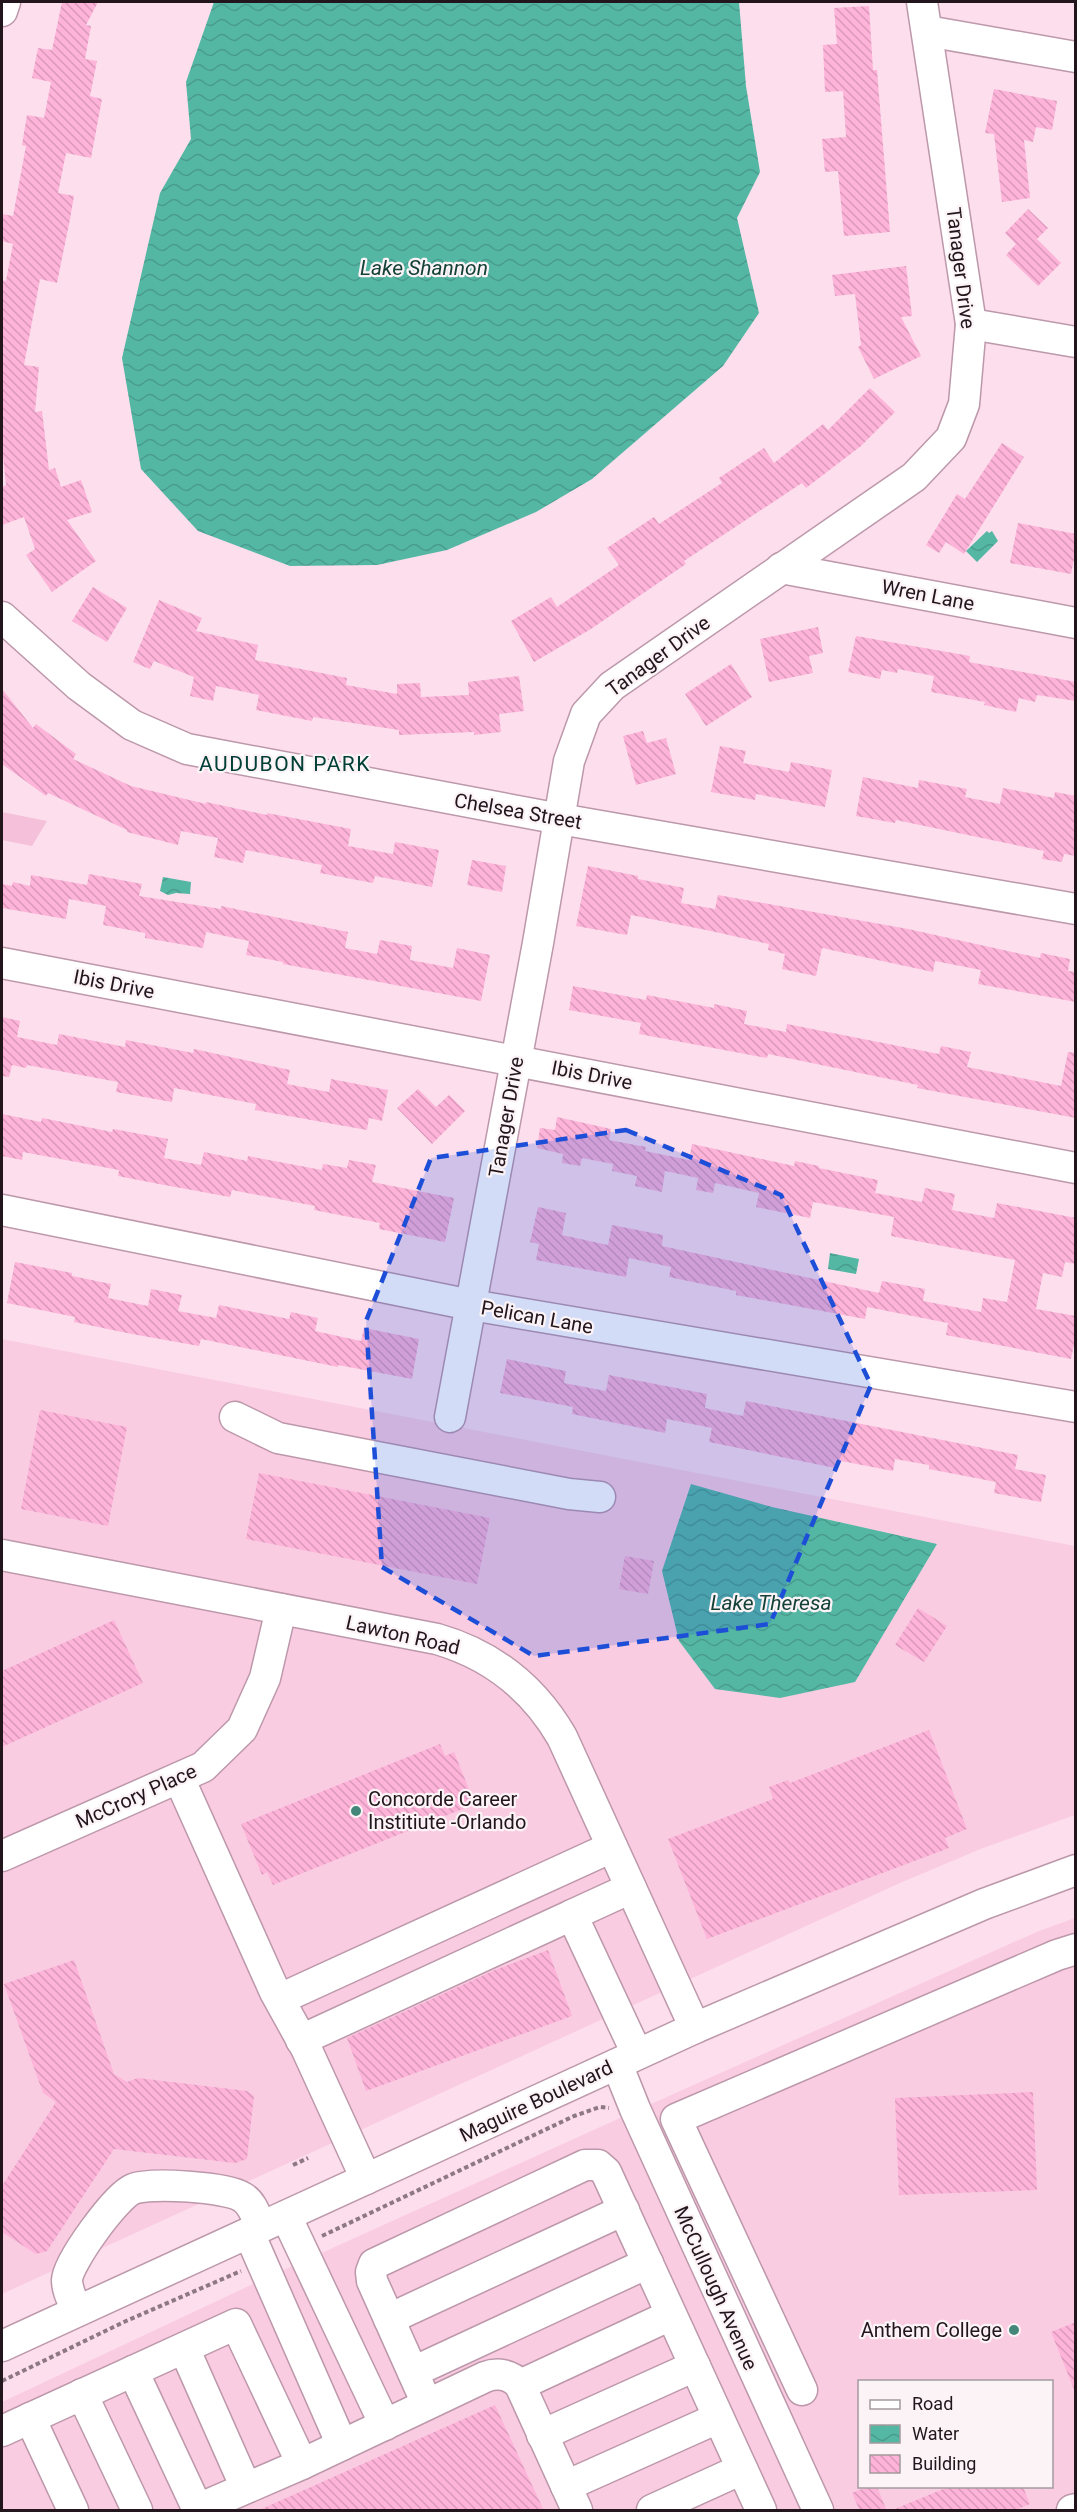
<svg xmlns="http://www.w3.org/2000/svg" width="1077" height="2512" font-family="Roboto,sans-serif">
  <defs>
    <pattern id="water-waves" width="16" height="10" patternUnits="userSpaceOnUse" patternTransform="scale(1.5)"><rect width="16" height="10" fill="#54b7a4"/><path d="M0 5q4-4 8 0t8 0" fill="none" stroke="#499c8d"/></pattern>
    <pattern id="building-back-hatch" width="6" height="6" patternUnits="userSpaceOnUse" patternTransform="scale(1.5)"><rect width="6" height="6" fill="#feb3d9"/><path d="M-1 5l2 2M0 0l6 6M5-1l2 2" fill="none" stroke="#d999ba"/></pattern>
  </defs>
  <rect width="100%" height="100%" fill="#fddeed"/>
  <g fill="#facce2" fill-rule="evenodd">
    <path d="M2,1339L1075,1546V1815L983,1848L900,1883L2,2294Z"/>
    <path d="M1075,1918V2510H2V2402L253,2284L651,2104L1039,1931ZM860,2382H1052V2486H860Z"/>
  </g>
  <path fill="#f4c0da" d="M2,812L47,821L32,846L2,840Z"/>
  <g fill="url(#water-waves)">
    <path d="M214,2H739L746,86L760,172L737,218L759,313L723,366L592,479L536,512L447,550L377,565L290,566L198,531L141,469L122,358L160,193L191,139L186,82Z"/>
    <path d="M987,531L989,533L992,531L998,541L977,562L966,551Z"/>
    <path d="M163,877L191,882L190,894L176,893L168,895L160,891Z"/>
    <path d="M830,1253L859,1259L856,1274L828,1269Z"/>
    <path d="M691,1484L772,1507L937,1544L855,1682L780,1698L715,1689L679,1641L662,1571Z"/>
  </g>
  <g fill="url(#building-back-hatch)">
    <path d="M62,2H98L86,25L91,26L85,59L97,61L90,96L102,99L91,158L66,153L58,193L74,196L70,219L57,283L40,279L24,365L39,367L35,412L42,411L49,470L55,468L61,487L81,480L92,512L67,520L96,561L52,592L26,555L35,549L24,517L2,525V487L6,485L2,446V280L6,281L13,244L2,241V214L13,216L26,146L22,145L27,115L44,118L51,82L32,78L38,48L52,50Z"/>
    <path d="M869,6L873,70H877L890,232L844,236L838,171L825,172L822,139L846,137L843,91L825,92L823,45L837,44L834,8Z"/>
    <path d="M994,89L1057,101L1052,130L1036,127L1033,142L1024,140L1030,198L1002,202L994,134L985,133Z"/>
    <path d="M1028,209L1048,228L1037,239L1061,263L1038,286L1006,255L1016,244L1005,233Z"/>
    <path d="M906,266L912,316L901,317L921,356L874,379L858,347L861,345L855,294L835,296L832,275Z"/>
    <path d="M870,388L895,412L861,446L806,488L802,483L684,561L686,564L591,629L534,662L511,621L551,597L557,607L619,565L607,548L654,517L659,524L722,483L719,478L764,448L774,463L823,424L828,430Z"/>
    <path d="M1002,443L1024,457L964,554L946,542L939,553L926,545L957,494L965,499Z"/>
    <path d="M1018,523L1076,534V549L1071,574L1010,563Z"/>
    <path d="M93,587L127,608L107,642L72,621Z"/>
    <path d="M159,600L202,618L196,631L258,645L255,660L347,678L346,685L397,694V684L420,683L421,697L469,695L468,682L519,676L524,711L499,714L501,732L474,735V732L399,735V730L313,717L312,721L256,710L259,695L216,686L213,701L190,696L194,677L154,661L150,669L133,662Z"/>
    <path d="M818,627L823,653L809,656L813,673L769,682L760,639Z"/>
    <path d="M856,636L970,656L969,662L1076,682V701L1037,695L1035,702L1019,698L1016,712L984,705L985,702L931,692L934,676L898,669L897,673L882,670L880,679L848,672Z"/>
    <path d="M731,664L752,697L706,726L685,694Z"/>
    <path d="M2,689L33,728L36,724L76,754L73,759L131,786L206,804V802L267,815V813L351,829L348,846L393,854L395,842L439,850L432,887L375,876L373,883L320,873L322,865L246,850L243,863L214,857L218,838L181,831L178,845L127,832V830L48,793L46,796L2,764Z"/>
    <path d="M643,731L647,743L666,738L676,774L636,785L623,736Z"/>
    <path d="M720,746L746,751L743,763L789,772L791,762L832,770L825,807L756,794L755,800L711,792Z"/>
    <path d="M863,777L918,788L919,780L967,789L965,797L1000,804L1003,788L1054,798L1055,792L1076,796V856L1064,854L1062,862L1042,859L1044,851L896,820L895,823L856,816Z"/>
    <path d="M472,860L506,866L502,892L467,885Z"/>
    <path d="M588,866L638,876V879L684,888L681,903L715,909L718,895L908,929L1040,958L1041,953L1070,959L1068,971L1076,972V1002L978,984L981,970L935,961L933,972L822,948L816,976L782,969L785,954L768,950L769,944L711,931L631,915L627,935L576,926Z"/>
    <path d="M89,874L142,884L139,896L221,909V906L348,932L345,948L377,954L380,940L412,946L410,960L453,968L457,948L490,955L481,1001L283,964V962L246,955L249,941L206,932L203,948L145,938V933L103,925L106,906L69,899L66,919L2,908V884L12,886L13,882L30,886L31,875L87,885Z"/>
    <path d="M573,986L646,1000L647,995L714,1008V1004L747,1011L744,1024L786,1032L787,1024L939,1054L941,1046L971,1052L967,1067L1061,1086L1068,1052L1076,1053V1118L917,1088L918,1085L768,1054L767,1058L639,1034L641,1023L569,1010Z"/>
    <path d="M2,1017L20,1021L17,1037L57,1045L59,1034L125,1047L126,1040L193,1053L194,1049L290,1070L287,1084L329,1092L331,1079L388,1090L382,1121L369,1118L367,1130L255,1110L256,1104L174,1088L172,1102L116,1092L118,1082L27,1065L26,1068L12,1065L9,1077L2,1076Z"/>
    <path d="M418,1089L436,1107L449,1095L465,1111L432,1144L397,1108Z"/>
    <path d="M2,1114L41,1122L42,1118L112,1132L113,1129L168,1139L164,1158L201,1165L204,1152L247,1161L248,1156L322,1170L323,1164L347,1168L349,1160L376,1165L372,1182L454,1198L445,1242L379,1229L380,1223L314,1210L315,1206L232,1190L230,1197L159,1184L118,1176L119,1170L23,1152L22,1160L2,1156Z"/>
    <path d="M557,1117L611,1129L609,1140L646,1147L645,1151L689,1160L692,1144L794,1166L795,1161L819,1166V1168L878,1180L875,1193L922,1202L925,1188L955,1194L952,1210L994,1218L997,1203L1076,1218V1264L1065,1262L1062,1277L1043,1273L1036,1309L1076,1316V1335L1071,1359L946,1335L948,1323L867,1307L865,1319L736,1295V1291L669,1277L671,1267L629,1258L626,1277L536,1260L539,1244L530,1242L538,1207L566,1213L562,1235L608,1245L612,1225L663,1235L662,1246L879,1293L882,1281L925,1289L923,1301L981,1312L983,1298L1007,1302L1015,1260L891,1236L894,1217L813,1202L810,1218L756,1207L759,1193L715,1183L713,1193L696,1190L698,1178L665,1171L662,1192L635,1186L637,1176L612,1171L613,1164L582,1158L580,1166L562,1163L563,1154L537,1148L540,1128L555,1130Z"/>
    <path d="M15,1262L72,1273V1276L111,1284L108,1298L148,1306L151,1289L182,1295L178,1311L216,1318L219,1305L289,1319L291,1312L318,1318L315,1331L361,1341L364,1328L419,1339L412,1379L338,1365V1367L201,1339L199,1346L132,1334L74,1322L75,1317L7,1303Z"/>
    <path d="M507,1359L566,1371L564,1383L606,1391L609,1375L707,1394L705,1408L743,1416L746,1401L1018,1455L1015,1469L1046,1475L1041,1502L994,1493L996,1482L929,1469V1465L895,1459L893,1471L836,1460L835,1468L709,1442L712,1428L667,1419L665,1433L572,1414L573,1407L500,1393Z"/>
    <path d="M40,1410L127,1427L108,1526L21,1509Z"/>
    <path d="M259,1473L490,1518L477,1584L246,1539Z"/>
    <path d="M625,1556L654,1561L648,1594L619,1589Z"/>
    <path d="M918,1608L947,1626L924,1662L895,1645Z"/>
    <path d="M114,1620L143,1683L2,1747V1671Z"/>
    <path d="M929,1730L967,1829L945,1838L949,1848L707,1939L668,1839L773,1799L769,1787L788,1780L790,1783Z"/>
    <path d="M440,1744L445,1756L454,1752L475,1804L273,1885L267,1872L262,1875L241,1824Z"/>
    <path d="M548,1950L572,2016L366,2091L347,2038L495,1970Z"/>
    <path d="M74,1960L114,2074L127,2082L138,2078L247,2091L254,2096L247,2159L235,2163L114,2149L47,2251L36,2254L2,2232V2186L56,2102L43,2093L4,1984Z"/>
    <path d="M1033,2092L1037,2190L899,2195L895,2098Z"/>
    <path d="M1076,2322V2392H1075L1051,2332Z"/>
    <path d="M495,2405L544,2511H257Z"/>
    <path d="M867,2487H877L887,2511H860L852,2493Z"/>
    <path d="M948,2487H1023L1030,2504L1013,2511H890Z"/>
  </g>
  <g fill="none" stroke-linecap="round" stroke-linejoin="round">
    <g stroke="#bc98aa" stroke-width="33">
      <g id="minor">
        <path d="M2,11L5,2"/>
        <path d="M927,31L1076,57"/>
        <path d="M971,324L1076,342"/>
        <path d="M781,568L1076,623"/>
        <path d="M2,617L79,686L132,725L187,749L560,819L1076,909"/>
        <path d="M2,963L1076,1168"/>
        <path d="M2,1210L471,1305L1076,1407"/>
        <path d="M235,1417L278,1438L569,1494L600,1497"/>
        <path d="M450,1417L538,943L569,761L586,714L612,686L914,477L951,438L964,404L971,324L922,2"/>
        <path d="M2,1555L437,1639C492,1655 533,1687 562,1737L695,2028"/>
        <path d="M179,1778L275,1992L306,2048L366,2179"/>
        <path d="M2,1856L203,1767L242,1729L265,1678L281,1609"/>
        <path d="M572,1915L631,1888"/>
        <path d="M280,1999L612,1847"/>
        <path d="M301,2040L572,1915L637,2054"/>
        <path d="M617,2064L635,2109L818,2510"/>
        <path d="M286,2216L385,2425"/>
        <path d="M249,2233L342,2445"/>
        <path d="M77,2311C73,2301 67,2291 67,2280C68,2262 116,2196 133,2189C150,2182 227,2187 242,2197C253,2203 256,2217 261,2227"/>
        <path d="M389,2319L624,2210"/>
        <path d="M2,2346L695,2028L984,1904L1076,1870"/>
        <path d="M184,2348L246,2488"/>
        <path d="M133,2371L198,2510"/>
        <path d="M413,2372L648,2263"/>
        <path d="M520,2385L671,2315"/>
        <path d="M802,2390L676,2119L1057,1955L1076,1949"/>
        <path d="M82,2394L137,2510"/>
        <path d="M427,2404L372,2281L371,2272L374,2264L585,2165H598L606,2172L761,2510"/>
        <path d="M30,2418L73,2510"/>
        <path d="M2,2431L236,2324L302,2464"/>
        <path d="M542,2435L695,2366"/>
        <path d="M566,2486L718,2418"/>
        <path d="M196,2510L302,2464L485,2377C498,2372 511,2375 520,2385L577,2510"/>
        <path d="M652,2510L742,2469"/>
        <path d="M1072,2510L1076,2509"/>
      </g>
    </g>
    <g stroke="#8e7883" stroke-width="4" stroke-dasharray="4.5 3" stroke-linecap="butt">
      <path d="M293,2165L308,2158"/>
      <path d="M322,2236L574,2116L600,2107L609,2108"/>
      <path d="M2,2381L126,2321L241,2271"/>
    </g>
    <use href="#minor" stroke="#fff" stroke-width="30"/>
  </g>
  <path fill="#1d4ed8" fill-opacity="0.2" stroke="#1d4ed8" stroke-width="4.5" stroke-dasharray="12 8" stroke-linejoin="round" d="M626,1130L781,1195L871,1385L770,1624L534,1656L382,1567L366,1321L431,1158Z"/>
  <g fill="#44877a" stroke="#fbf3f6" stroke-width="2">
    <circle cx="356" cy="1811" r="6"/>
    <circle cx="1014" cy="2330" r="6"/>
  </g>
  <g text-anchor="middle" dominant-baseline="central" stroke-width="4.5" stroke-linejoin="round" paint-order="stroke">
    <g font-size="20" fill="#22151c" stroke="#fbf3f6">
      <text transform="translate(961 268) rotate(83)">Tanager Drive</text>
      <text transform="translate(928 595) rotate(11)">Wren Lane</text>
      <text transform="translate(658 656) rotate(-36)">Tanager Drive</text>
      <text transform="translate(518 811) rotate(10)">Chelsea Street</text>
      <text transform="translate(114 984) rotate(11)">Ibis Drive</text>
      <text transform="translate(592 1075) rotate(11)">Ibis Drive</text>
      <text transform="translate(506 1117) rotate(-80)">Tanager Drive</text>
      <text transform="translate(537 1317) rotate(10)">Pelican Lane</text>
      <text transform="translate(403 1635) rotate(13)">Lawton Road</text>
      <text transform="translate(136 1796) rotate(-24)">McCrory Place</text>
      <text transform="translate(536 2101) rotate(-25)">Maguire Boulevard</text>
      <text transform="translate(716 2288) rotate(66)">McCullough Avenue</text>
    </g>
    <g font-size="20" fill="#22151c" stroke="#fbf3f6" text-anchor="start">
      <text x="368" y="1799">Concorde Career<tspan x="368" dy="23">Institiute -Orlando</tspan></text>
      <text x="1002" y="2330" text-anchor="end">Anthem College</text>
    </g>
    <g font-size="21" font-style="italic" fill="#134138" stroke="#fbf3f6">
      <text x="424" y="268">Lake Shannon</text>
      <text x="771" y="1603">Lake Theresa</text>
    </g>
    <g font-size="21" letter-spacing="1.5" fill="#024037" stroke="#fbf3f6">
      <text x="285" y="764">AUDUBON PARK</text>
    </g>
  </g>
  <rect width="1077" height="2512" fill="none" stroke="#22151c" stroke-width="6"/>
  <rect x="858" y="2380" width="195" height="108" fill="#fbf3f6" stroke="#a49a9f" stroke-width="1.5"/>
  <rect x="870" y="2400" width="30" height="9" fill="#ffffff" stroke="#a49a9f" stroke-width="1.5"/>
  <text x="912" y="2410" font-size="18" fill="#22151c">Road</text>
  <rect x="870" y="2425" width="30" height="18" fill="url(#water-waves)" stroke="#a49a9f" stroke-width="1.5"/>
  <text x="912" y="2440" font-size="18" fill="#22151c">Water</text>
  <rect x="870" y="2455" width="30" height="18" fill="url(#building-back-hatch)" stroke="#a49a9f" stroke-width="1.5"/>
  <text x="912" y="2470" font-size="18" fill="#22151c">Building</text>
</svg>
